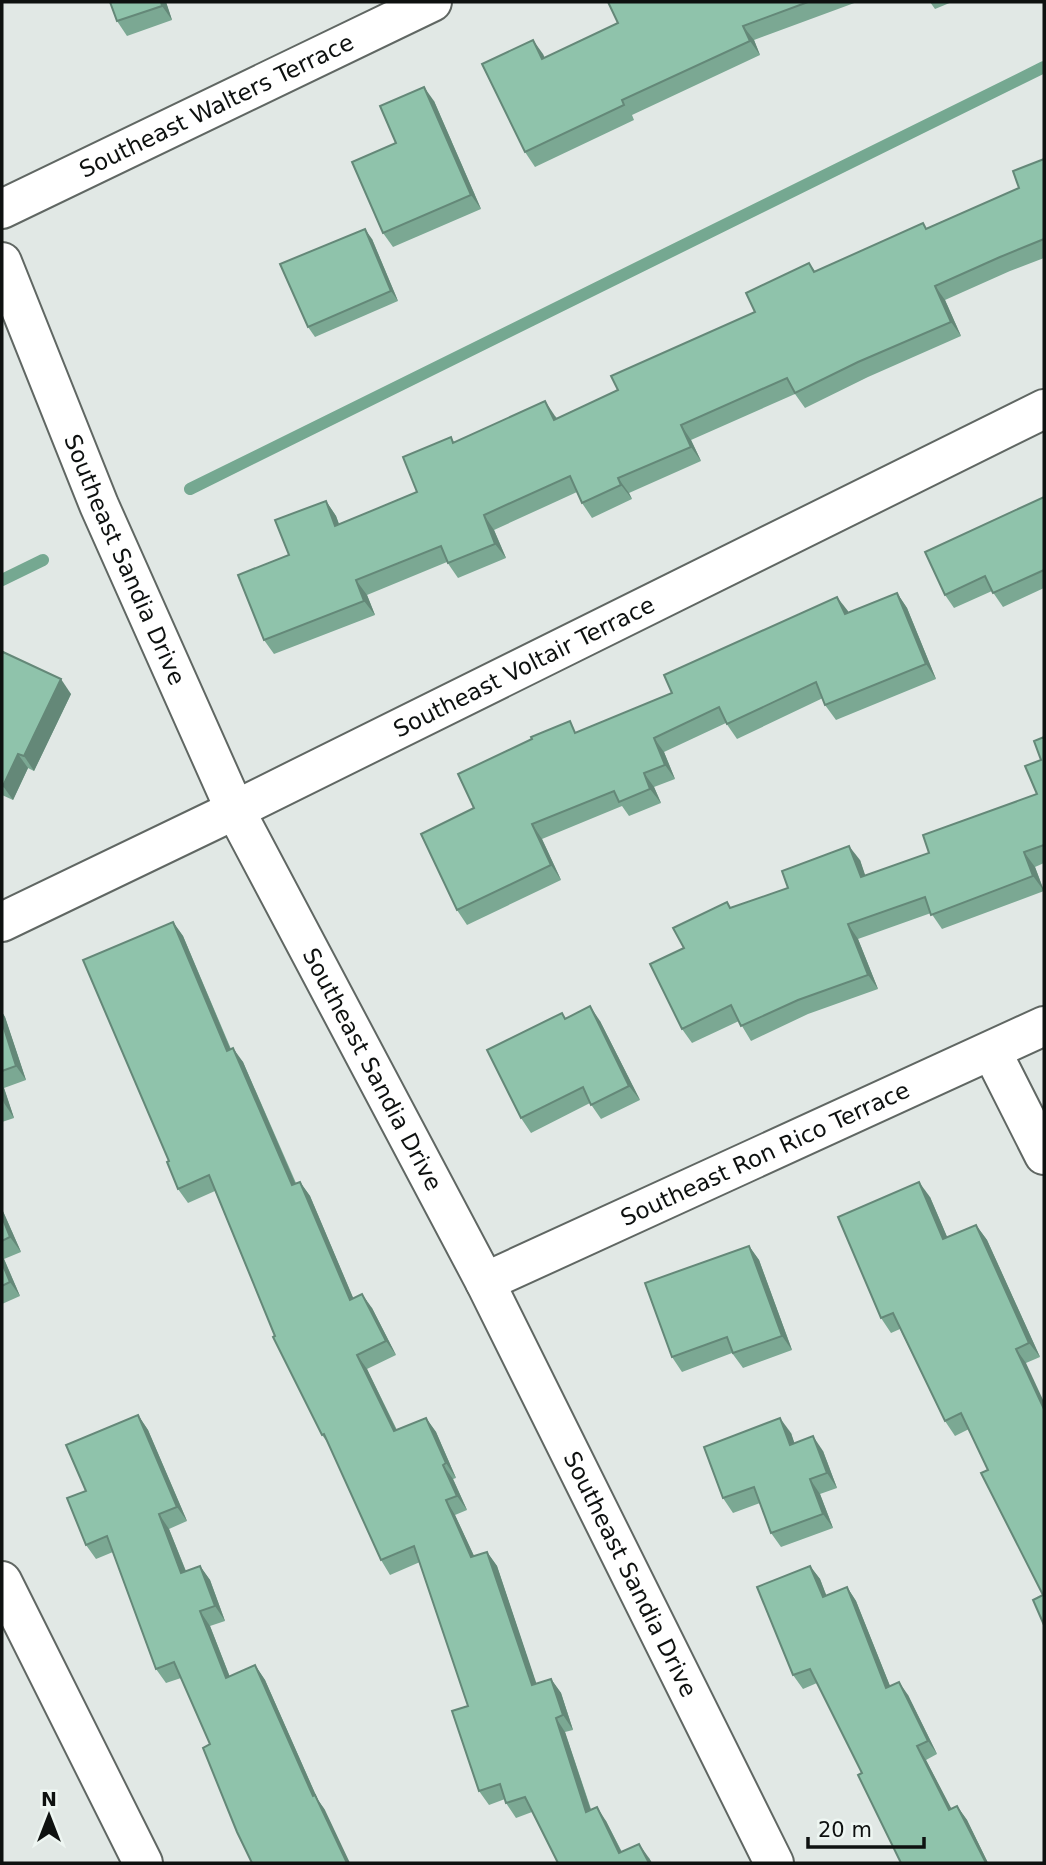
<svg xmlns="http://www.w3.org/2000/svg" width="1046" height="1865" font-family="'DejaVu Sans',sans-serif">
  <rect width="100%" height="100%" fill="#e1e8e5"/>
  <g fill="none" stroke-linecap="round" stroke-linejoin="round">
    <g stroke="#75a891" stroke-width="12">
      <path d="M190,489L1044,67"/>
      <path d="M2,580L43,560"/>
    </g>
    <g stroke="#606763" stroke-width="42">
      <g id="street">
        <path id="s1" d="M2,209L432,2"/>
        <path id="s2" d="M2,922L235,810L1044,409"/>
        <path d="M992,1052L1044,1155"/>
        <path id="s3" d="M485,1282L1044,1026"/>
        <path d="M2,1581L143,1863"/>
      </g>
    </g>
    <g stroke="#606763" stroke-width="42">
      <g id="secondary">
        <path id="s4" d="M2,262L99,505L235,810L485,1282L774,1863"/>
      </g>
    </g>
    <use href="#street" stroke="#fff" stroke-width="38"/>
    <use href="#secondary" stroke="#fff" stroke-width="38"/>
  </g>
  <g fill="#7ba893">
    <path d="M110,2H166L172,20L127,36L117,21Z"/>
    <path d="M608,2H857L754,40L760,55L632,115L634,120L535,167L525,152L543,54L544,58L618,23Z"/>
    <path d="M930,2H952L935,9Z"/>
    <path d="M434,101L481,209L393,247L383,233Z"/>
    <path d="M1044,159V258L1010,271L945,300L961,336L868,377L805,408L795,394L691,440L701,461L629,493L632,499L592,518L582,503L577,492L494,530L506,558L458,578L447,562L367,595L375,615L274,654L264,640L289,555L326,501L336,516L339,524L417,492L451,437L454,442L555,416L557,418L618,390L755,312L809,263L815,271L927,228L1019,188Z"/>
    <path d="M372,239L398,301L315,337L308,327Z"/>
    <path d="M1044,497V588L1003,607L992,591L954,608L945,595Z"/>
    <path d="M897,593L907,608L936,679L836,720L825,705L823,698L737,739L726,723L664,752L675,779L654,787L661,803L629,816L622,806L542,839L561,880L467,925L457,910L474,808L532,739L577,732L672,693L848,613Z"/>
    <path d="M2,655L71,694L34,771L28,768L13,800L2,795Z"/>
    <path d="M1044,737V863L1035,867L1044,891L942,929L931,913L858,939L878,989L808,1014L751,1041L739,1021L692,1043L682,1029L684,948L727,902L731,908L788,888L860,860L865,876L929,853L1037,794Z"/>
    <path d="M173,922L183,936L231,1049L243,1062L296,1183L300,1182L310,1196L353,1298L372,1308L396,1355L367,1369L397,1430L426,1418L436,1432L456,1478L453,1479L467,1510L455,1515L474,1556L487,1552L497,1566L536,1684L551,1679L561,1693L573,1730L565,1732L591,1809L606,1821L622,1852L649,1858L652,1863H558L532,1812L516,1818L506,1803L505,1799L489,1805L479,1791L468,1706L420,1562L390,1575L381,1560L330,1446L322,1435L275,1336L215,1191L188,1203L178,1189L169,1161Z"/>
    <path d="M2,1012L5,1017L26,1080L4,1088L14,1118L2,1122Z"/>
    <path d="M562,1013L566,1019L600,1021L640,1100L601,1119L590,1103L531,1133L521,1118Z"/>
    <path d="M930,1197L947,1237L976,1225L987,1240L1040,1357L1026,1363L1043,1595L988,1470L969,1429L955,1436L945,1421L900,1329L891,1333L881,1318Z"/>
    <path d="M2,1209L21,1252L4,1259L20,1296L2,1304Z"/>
    <path d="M749,1246L759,1260L792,1350L743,1368L732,1353L682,1372L672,1357Z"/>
    <path d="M138,1415L148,1430L187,1521L169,1529L186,1571L200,1566L210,1580L225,1621L210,1626L230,1677L255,1665L265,1680L318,1800L325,1810L210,1744L181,1678L166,1683L156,1669L113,1552L96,1559L86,1545V1491Z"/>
    <path d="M791,1433L794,1443L823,1451L837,1488L820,1494L833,1528L781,1547L771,1533L760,1503L733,1513L723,1498Z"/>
    <path d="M810,1566L820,1579L826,1595L847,1587L856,1601L890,1686L908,1695L937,1754L926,1760L951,1809L957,1806L967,1820L988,1863H901L862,1773L817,1683L803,1689L793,1675Z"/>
  </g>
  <g fill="#648878">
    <path d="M161,2H166L172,20L162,6Z"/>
    <path d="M743,26L754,40L760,55L750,41Z"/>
    <path d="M533,40L543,54L552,74L542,59Z"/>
    <path d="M424,87L434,101L481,209L471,195Z"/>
    <path d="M365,229L372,239L398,301L391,291Z"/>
    <path d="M935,286L945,300L961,336L951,322Z"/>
    <path d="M545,401L555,416L564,434L554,420Z"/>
    <path d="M681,425L691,440L701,461L691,447Z"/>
    <path d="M618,478L629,493L632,499L621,485Z"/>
    <path d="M326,501L336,516L345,541L335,526Z"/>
    <path d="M484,515L494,530L506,558L495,544Z"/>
    <path d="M356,580L367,595L375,615L364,601Z"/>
    <path d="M897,593L907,608L936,679L926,664Z"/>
    <path d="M837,597L848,611L855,629L845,614Z"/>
    <path d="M61,679L71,694L34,771L24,756Z"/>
    <path d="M654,738L664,752L675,779L665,765Z"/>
    <path d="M18,754L28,768L13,800L3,786Z"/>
    <path d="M644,773L654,787L661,803L650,789Z"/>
    <path d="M532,824L542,839L561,880L551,865Z"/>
    <path d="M849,846L860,860L871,892L861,877Z"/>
    <path d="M1024,852L1035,867L1044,891L1033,876Z"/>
    <path d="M173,922L183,936L237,1065L227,1051Z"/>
    <path d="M848,924L858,939L878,989L868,975Z"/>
    <path d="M590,1006L600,1021L640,1100L629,1086Z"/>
    <path d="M2,1012L5,1017L26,1080L16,1066L2,1022Z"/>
    <path d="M233,1048L243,1062L302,1199L292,1185Z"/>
    <path d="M2,1085L4,1088L14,1118L4,1103L2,1098Z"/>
    <path d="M300,1182L310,1196L360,1314L350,1300Z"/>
    <path d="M919,1182L930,1197L954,1253L943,1239Z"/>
    <path d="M2,1209L21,1252L10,1237L2,1217Z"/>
    <path d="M976,1225L987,1240L1040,1357L1029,1343Z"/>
    <path d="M749,1246L759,1260L792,1350L782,1336Z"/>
    <path d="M2,1256L4,1259L20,1296L10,1282L2,1263Z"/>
    <path d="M362,1294L372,1308L396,1355L386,1341Z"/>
    <path d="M1016,1349L1026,1363L1044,1402V1409Z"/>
    <path d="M357,1355L367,1369L404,1446L394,1431Z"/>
    <path d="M138,1415L148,1430L187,1521L177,1507Z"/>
    <path d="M426,1418L436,1432L456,1478L446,1463Z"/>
    <path d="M780,1418L791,1433L800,1459L790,1445Z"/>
    <path d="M813,1436L823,1451L837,1488L827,1473Z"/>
    <path d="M443,1465L453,1479L467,1510L457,1496Z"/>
    <path d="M810,1479L820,1494L833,1528L823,1514Z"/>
    <path d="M446,1500L455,1515L481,1571L471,1557Z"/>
    <path d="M159,1514L169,1529L192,1587L181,1573Z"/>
    <path d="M487,1552L497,1566L542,1700L532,1685Z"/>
    <path d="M200,1566L210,1580L225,1621L215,1606Z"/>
    <path d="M810,1566L820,1579L832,1610L823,1597Z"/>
    <path d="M847,1587L856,1601L896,1701L886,1688Z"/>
    <path d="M200,1611L210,1626L236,1693L226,1678Z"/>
    <path d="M255,1665L265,1680L318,1800L325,1810L350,1863H347L313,1796Z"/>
    <path d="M551,1679L561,1693L573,1730L563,1715Z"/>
    <path d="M899,1682L908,1695L937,1754L928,1741Z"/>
    <path d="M556,1718L565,1732L596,1826L586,1812Z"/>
    <path d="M917,1746L926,1760L959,1823L949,1810Z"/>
    <path d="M957,1806L967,1820L988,1863H986Z"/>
    <path d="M597,1807L606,1821L627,1863L619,1853Z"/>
    <path d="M639,1844L649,1858L652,1863H649Z"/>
  </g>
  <g fill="#8fc3ab" stroke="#648878" stroke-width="2">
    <path d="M110,2H161L162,6L117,21Z"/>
    <path d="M608,2H808L743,26L750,41L622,100L624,105L525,152L482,64L533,40L542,59L618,23Z"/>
    <path d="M424,87L471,195L383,233L352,162L396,143L380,106Z"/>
    <path d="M1044,159V239L1000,257L935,286L951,322L858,362L795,393L787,378L681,425L691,447L618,478L621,485L582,503L570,476L484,515L495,544L448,563L441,546L356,580L364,601L264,640L238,575L289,555L275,520L326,501L335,526L417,492L403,457L451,437L453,443L545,401L554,420L618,390L611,376L755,312L746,293L809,263L814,272L923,223L926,229L1019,188L1013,171Z"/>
    <path d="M365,229L391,291L308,327L280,264Z"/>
    <path d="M1044,497V570L993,593L985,576L945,595L925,552Z"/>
    <path d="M897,593L926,664L825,705L816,682L727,724L719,707L654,738L665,765L644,773L650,789L619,802L614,791L532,824L551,865L457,910L421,834L474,808L458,774L532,739L531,737L570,721L575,733L672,693L664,675L837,597L845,614Z"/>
    <path d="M3,652L61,679L24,756L18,754L3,786L2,785V655Z"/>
    <path d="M1044,737V845L1024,852L1033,876L931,915L925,897L848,924L868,975L798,1000L741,1026L731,1005L682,1029L650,964L684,948L673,928L727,902L730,908L788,888L782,871L849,846L861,877L929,853L923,835L1037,794L1025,766L1041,760L1034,741Z"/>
    <path d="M173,922L227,1051L233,1048L292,1185L300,1182L350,1300L362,1294L386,1341L357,1355L394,1431L426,1418L446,1463L443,1465L457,1496L446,1500L471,1557L487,1552L532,1685L551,1679L563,1715L556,1718L586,1812L597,1807L619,1853L639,1844L649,1863H558L525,1797L506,1803L500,1784L479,1791L452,1711L468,1706L414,1546L381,1560L324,1434L322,1435L273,1337L275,1336L209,1175L178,1189L167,1162L169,1161L83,960Z"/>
    <path d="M590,1006L629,1086L591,1105L583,1087L521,1118L487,1050L562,1013L565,1019Z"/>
    <path d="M2,1022L16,1066L2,1071Z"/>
    <path d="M919,1182L943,1239L976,1225L1029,1343L1016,1349L1044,1409V1625L1033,1600L1043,1595L981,1473L988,1470L961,1413L945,1421L893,1313L881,1318L838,1217Z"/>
    <path d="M2,1217L10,1237L2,1241Z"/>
    <path d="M749,1246L782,1336L733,1353L727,1337L672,1357L645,1283Z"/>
    <path d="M2,1263L10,1282L2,1286Z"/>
    <path d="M138,1415L177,1507L159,1514L181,1573L200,1566L215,1606L200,1611L226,1678L255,1665L313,1796L315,1795L347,1863H252L237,1832L203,1748L210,1744L174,1662L156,1669L107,1536L86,1545L67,1498L86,1491L66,1445Z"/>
    <path d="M780,1418L790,1445L813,1436L827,1473L810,1479L823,1514L771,1533L754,1487L723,1498L704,1447Z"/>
    <path d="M810,1566L823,1597L847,1587L886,1688L899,1682L928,1741L917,1746L949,1810L957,1806L986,1863H901L858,1775L862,1773L810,1669L793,1675L757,1587Z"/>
  </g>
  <g text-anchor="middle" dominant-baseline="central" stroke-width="5" stroke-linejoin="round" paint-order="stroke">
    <g font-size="23" fill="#0e1110" stroke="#eef6f2">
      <text stroke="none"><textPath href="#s1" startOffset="238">Southeast Walters Terrace</textPath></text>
      <text stroke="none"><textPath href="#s4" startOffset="322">Southeast Sandia Drive</textPath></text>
      <text stroke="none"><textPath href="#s2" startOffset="581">Southeast Voltair Terrace</textPath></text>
      <text stroke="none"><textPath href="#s4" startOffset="889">Southeast Sandia Drive</textPath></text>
      <text stroke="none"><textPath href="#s3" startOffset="308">Southeast Ron Rico Terrace</textPath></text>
      <text stroke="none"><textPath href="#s4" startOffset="1456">Southeast Sandia Drive</textPath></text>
    </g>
  </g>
  <rect width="1046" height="1865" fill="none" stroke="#0e1110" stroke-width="7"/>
  <g transform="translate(49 1816)" stroke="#eef6f2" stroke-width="5" paint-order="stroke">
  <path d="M0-5L12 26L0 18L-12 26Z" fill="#0e1110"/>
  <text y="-10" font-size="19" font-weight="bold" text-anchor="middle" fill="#0e1110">N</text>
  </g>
  <path d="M808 1837v10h116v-10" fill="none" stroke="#0e1110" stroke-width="3.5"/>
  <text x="818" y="1837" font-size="21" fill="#0e1110" stroke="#eef6f2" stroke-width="5" paint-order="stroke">20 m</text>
</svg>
